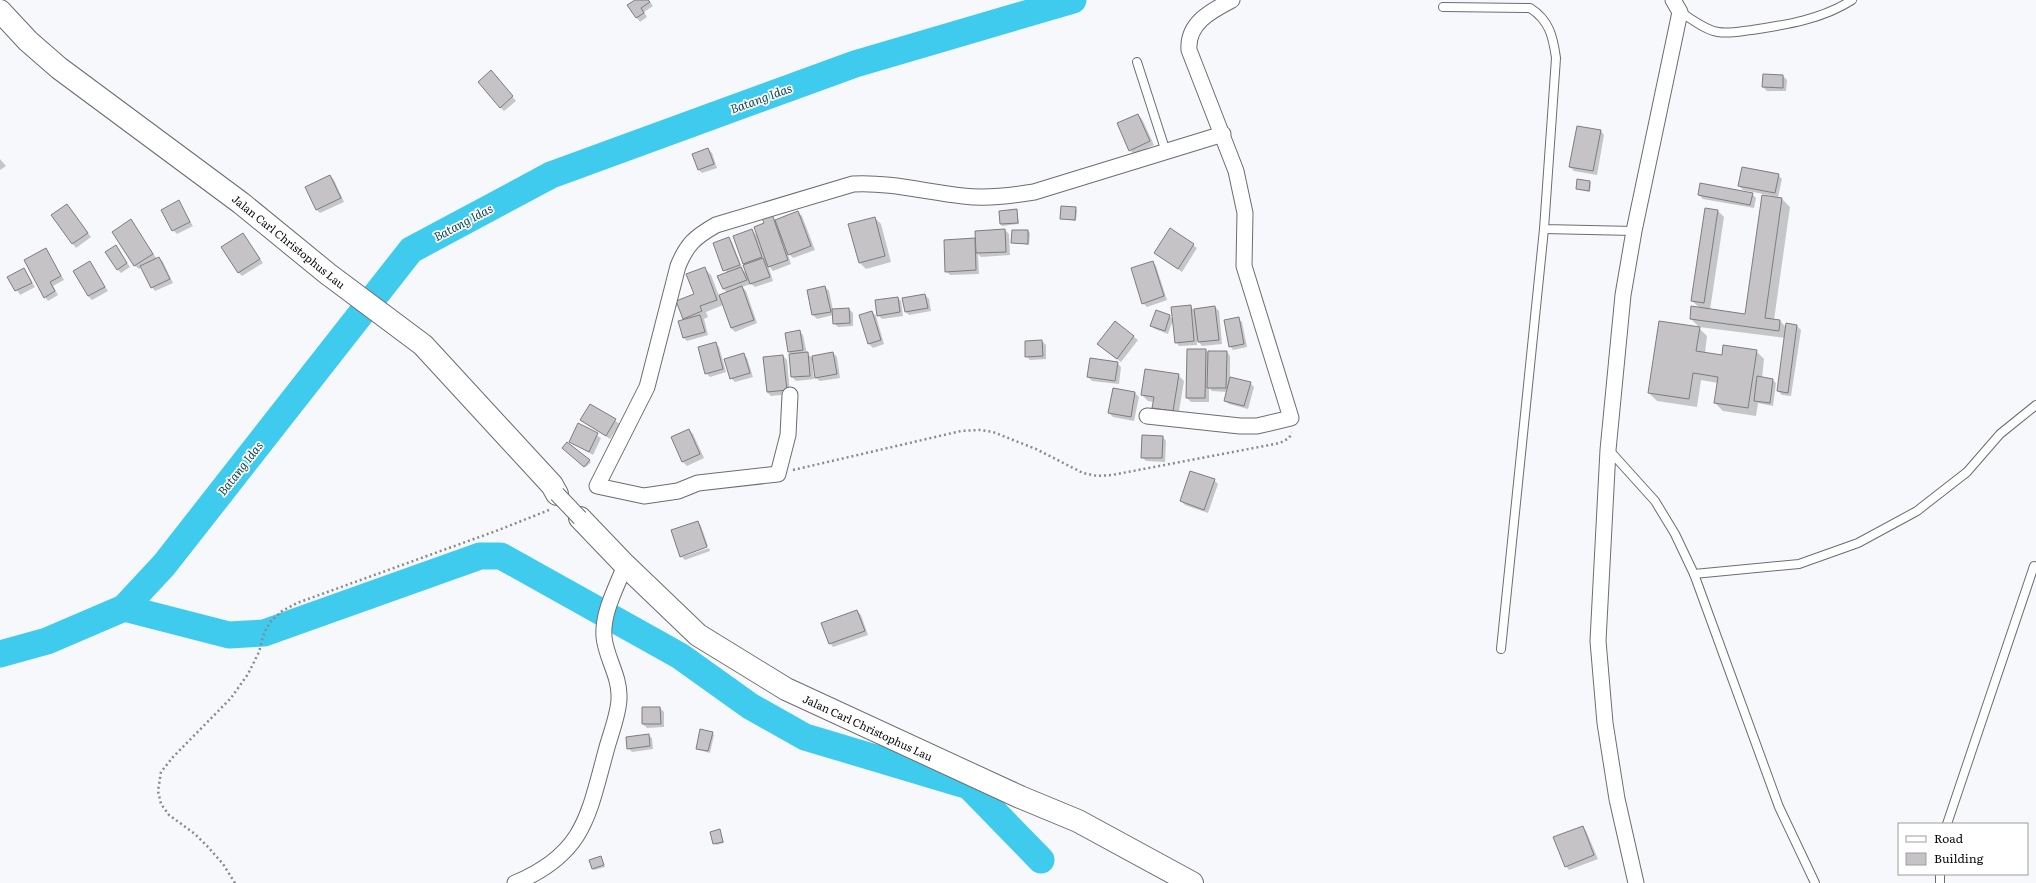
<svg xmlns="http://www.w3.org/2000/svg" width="2036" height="883" font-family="Literata,serif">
  <rect width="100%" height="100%" fill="#f6f8fb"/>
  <g fill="#0003">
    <path d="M636,0H649L653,6L644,12L647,17L640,22L628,6Z"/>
    <path d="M495,75L516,101L504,111L500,107Z"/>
    <path d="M1783,76L1787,80L1786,91H1767L1763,87Z"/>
    <path d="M1138,115L1142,119L1154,145L1134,154L1130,150Z"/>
    <path d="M1601,131L1604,135L1597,175L1574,171L1570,167Z"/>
    <path d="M708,149L712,153L717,168L702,173L698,169Z"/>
    <path d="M0,159L6,166L0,170Z"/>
    <path d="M1778,175L1782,179L1778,197L1743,190L1739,186Z"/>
    <path d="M330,176L334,180L344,202L320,213L316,209Z"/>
    <path d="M1590,182L1591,183L1590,192L1577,189Z"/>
    <path d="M1752,194L1756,198L1754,208L1703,199L1699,195Z"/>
    <path d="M1782,199L1790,207L1774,320L1780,321L1787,328V325L1797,326L1801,330L1791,396L1782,395L1778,391L1785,338L1699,327L1691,319L1700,308L1692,301L1718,211L1724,217L1710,310L1746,315Z"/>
    <path d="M178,201L193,226L177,234L173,230Z"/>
    <path d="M67,205L91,237L76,248L52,216Z"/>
    <path d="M1075,208L1077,210L1076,221L1061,218Z"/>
    <path d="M1017,210L1019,224L1002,226L1001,224L1000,212Z"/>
    <path d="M798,212L802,216L815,250L793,258L787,252L791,264L773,271L768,265L773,281L755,287L751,284L742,287L746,291L757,323L735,332L731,328L723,305L706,312L708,317L704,319L708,335L687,341L683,337L686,320L684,318L705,269L711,275L719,296L727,293L724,289L719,276L727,273L714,244L729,238L732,242L743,270L748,275L744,263L752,230L758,237L771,215L776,221Z"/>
    <path d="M875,218L881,224L891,262L866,269L860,263Z"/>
    <path d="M131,221L157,259L159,258L163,262L173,283L155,291L152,287L142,267L139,269L135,266L113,232Z"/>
    <path d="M1005,230L1009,234L1010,255L981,257L978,254L979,274L950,275L946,271L974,239L977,242Z"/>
    <path d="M1171,230L1197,248L1182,272L1155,253Z"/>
    <path d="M1028,231L1030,233L1029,245L1012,242Z"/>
    <path d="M243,234L263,263L242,276L238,272Z"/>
    <path d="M115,246L130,267L121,273L117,269Z"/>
    <path d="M46,249L64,280L53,286L58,295L48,301L45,297Z"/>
    <path d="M1153,262L1156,266L1167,300L1147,307L1143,303Z"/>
    <path d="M90,263L108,291L92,300L88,296Z"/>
    <path d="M24,269L35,287L20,295L9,277Z"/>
    <path d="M825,287L829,291L833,310L849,309L853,313V326L838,327L834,323L833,315L817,319L813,315Z"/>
    <path d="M925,295L929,299L931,311L909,315L906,312Z"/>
    <path d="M898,298L901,301L903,316L882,319L878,315Z"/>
    <path d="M1190,306L1194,310L1215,307L1219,311L1222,344L1202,346L1197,340V345L1179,346L1176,342Z"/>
    <path d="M872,312L876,316L884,344L873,348L869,344Z"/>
    <path d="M1170,316L1173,320L1168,334L1155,329L1151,325Z"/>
    <path d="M1238,318L1242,322L1247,347L1233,350L1230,346Z"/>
    <path d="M1115,323L1138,340L1121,362L1102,348Z"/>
    <path d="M1699,328L1707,336L1705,353L1722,356L1756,351L1764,359L1762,378L1773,380L1776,383L1773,406L1758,403L1756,416L1723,411L1715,403L1718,383L1701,380L1697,407L1657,401L1649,393Z"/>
    <path d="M799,331L803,335L807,354L814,359L833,353L837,357L840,378L820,381L816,378L814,360L812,361L814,379L796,381L792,377L790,355H792L789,352L786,333Z"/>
    <path d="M1042,341L1046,345V359L1030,360L1026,356Z"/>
    <path d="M715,343L719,347L726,372L710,377L706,373Z"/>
    <path d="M1188,350H1206L1209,354L1227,352L1230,356V378L1250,383L1254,387L1248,409L1229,404L1225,400L1227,392L1212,391L1209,388V402H1191L1187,398Z"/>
    <path d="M743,354L747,358L753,377L735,382L731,378Z"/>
    <path d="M783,356L787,360L790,394L771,396L767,392Z"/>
    <path d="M1117,363L1121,367L1119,384L1092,381L1088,377Z"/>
    <path d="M1146,370L1178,375L1184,381L1178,417L1159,413L1153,407L1154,402L1148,401L1142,395Z"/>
    <path d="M1135,393L1139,397L1134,421L1113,417L1109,413Z"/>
    <path d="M591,405L620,424L610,439L581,420Z"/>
    <path d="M579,425L601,438L593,455L571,442Z"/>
    <path d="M689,430L693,434L704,458L687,466L683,462L672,438Z"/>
    <path d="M1163,437L1166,441L1165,462L1146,461L1142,457Z"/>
    <path d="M565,450L589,461L591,462L586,467Z"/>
    <path d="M1214,480L1218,484L1208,513L1185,505L1181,501Z"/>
    <path d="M698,522L701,526L708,546L682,555V557L681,556Z"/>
    <path d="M709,548L710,551L685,560L682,557Z"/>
    <path d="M857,611L861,615L868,635L833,647L830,643Z"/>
    <path d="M643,708H660L664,712V727L647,728L643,724Z"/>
    <path d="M712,733L714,735L710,753L699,750L697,749Z"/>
    <path d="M648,735L652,738L653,749L632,752L628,748Z"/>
    <path d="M1583,827L1586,831L1598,859L1569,870L1566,866Z"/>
    <path d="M720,830L724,843L716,845L711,832Z"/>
    <path d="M601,858L605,867L594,870L592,868Z"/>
  </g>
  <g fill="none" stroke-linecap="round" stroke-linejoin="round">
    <g stroke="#3fcbee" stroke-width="27">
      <path d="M124,608L229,635L264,633L480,556H501L680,656L750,706L805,737L969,786L1041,860"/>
      <path d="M0,654L47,641L124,608L164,565L411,250L551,175L855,64L1073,0"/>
    </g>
  </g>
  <g fill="#c5c3c6" stroke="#7e7c7f">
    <path d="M635,0H648L650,2L641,8L644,13L636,18L627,5Z"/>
    <path d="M491,70L513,96L500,108L478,82Z"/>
    <path d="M1763,74L1783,75V88L1762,87Z"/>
    <path d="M1138,114L1150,141L1129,151L1117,123Z"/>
    <path d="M1577,126L1601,130L1593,171L1569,167Z"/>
    <path d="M708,148L714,164L698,170L692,154Z"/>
    <path d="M1742,167L1779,174L1775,193L1738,186Z"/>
    <path d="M330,175L341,198L316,210L305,187Z"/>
    <path d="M1577,179L1590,181L1589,191L1576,189Z"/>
    <path d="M1700,183L1753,193L1750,205L1698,195Z"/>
    <path d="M1762,195L1782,198L1765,318L1780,320L1779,331L1690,319L1691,306L1745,314Z"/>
    <path d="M179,200L190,222L172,231L161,210Z"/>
    <path d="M67,204L88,233L72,244L51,215Z"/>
    <path d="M1061,206L1076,207L1075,220L1060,219Z"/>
    <path d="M1705,208L1718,210L1704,303L1691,301Z"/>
    <path d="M1017,209L1018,223L1000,224L999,211Z"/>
    <path d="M798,211L811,246L788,255L775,220Z"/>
    <path d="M772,214L788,260L768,267L754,227L764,223L762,218Z"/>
    <path d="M875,217L885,256L859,263L848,224Z"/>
    <path d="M131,219L153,254L134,266L112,232Z"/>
    <path d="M1170,228L1194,244L1178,269L1154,253Z"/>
    <path d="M752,229L762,257L743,264L733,236Z"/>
    <path d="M1005,229L1006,252L976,253L975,231Z"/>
    <path d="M1012,230H1028V244L1011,243Z"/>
    <path d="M243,233L260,259L238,273L221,247Z"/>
    <path d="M729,237L740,265L723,271L713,243Z"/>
    <path d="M975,238L976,270L945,272L944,240Z"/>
    <path d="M116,245L127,263L117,270L105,252Z"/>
    <path d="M46,248L61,276L50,282L55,291L44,298L24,260Z"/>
    <path d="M159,257L170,279L151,288L140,266Z"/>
    <path d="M763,258L770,277L750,284L743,265Z"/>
    <path d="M90,261L105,287L88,296L73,271Z"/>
    <path d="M1153,261L1164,296L1142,304L1131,268Z"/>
    <path d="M705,267L717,300L700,306L702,311L683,319L676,301L694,294L686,274Z"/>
    <path d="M741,267L747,280L723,289L717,276Z"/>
    <path d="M24,268L32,283L15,291L7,277Z"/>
    <path d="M742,286L754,320L731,328L719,295Z"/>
    <path d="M825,286L831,312L812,315L807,290Z"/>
    <path d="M925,294L928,308L905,312L902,298Z"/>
    <path d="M898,297L900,312L877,316L875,300Z"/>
    <path d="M1191,305L1194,341L1175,343L1171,307Z"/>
    <path d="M1215,306L1219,340L1198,342L1194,309Z"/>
    <path d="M849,308L850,323L833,324L832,309Z"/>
    <path d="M1156,310L1170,315L1165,331L1150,326Z"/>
    <path d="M872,311L881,340L868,344L859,315Z"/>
    <path d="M700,315L705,332L683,338L678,321Z"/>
    <path d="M1239,317L1244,344L1229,347L1224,320Z"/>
    <path d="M1115,321L1134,336L1117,359L1097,344Z"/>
    <path d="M1659,321L1700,327L1696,351L1722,355L1723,345L1757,350L1748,408L1714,403L1718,377L1693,373L1689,399L1648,393Z"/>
    <path d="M1786,323L1797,325L1788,393L1777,391Z"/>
    <path d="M800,330L803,350L788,352L785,333Z"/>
    <path d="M1042,340L1043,356L1025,357V341Z"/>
    <path d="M716,342L723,369L705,374L698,347Z"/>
    <path d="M1187,349H1206L1205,398H1186Z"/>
    <path d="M1208,351H1227L1226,388H1207Z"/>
    <path d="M808,352L810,376L791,377L789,354Z"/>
    <path d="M833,352L837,374L815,378L812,356Z"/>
    <path d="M744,353L750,373L730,379L724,359Z"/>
    <path d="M783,355L787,390L767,392L763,357Z"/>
    <path d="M1090,358L1118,362L1115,381L1087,377Z"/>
    <path d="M1145,369L1179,374L1173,411L1152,408L1154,397L1141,395Z"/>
    <path d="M1757,376L1773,379L1770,403L1754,401Z"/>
    <path d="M1230,377L1251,382L1244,406L1224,401Z"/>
    <path d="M1113,388L1135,392L1131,417L1108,413Z"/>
    <path d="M590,404L616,419L606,436L580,420Z"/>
    <path d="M578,423L598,433L589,452L569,442Z"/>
    <path d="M689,429L700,454L682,462L671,437Z"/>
    <path d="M1142,435L1163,436L1162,458H1141Z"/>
    <path d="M567,442L590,460L584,467L562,448Z"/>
    <path d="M1190,471L1215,479L1204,510L1180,501Z"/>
    <path d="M698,521L707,547L680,557L671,530Z"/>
    <path d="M857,610L865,631L829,644L821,623Z"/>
    <path d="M642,707H660L661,724H642Z"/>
    <path d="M700,729L713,732L708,751L696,749Z"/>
    <path d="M649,734L650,746L627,749L626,737Z"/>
    <path d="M1583,826L1594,855L1565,867L1553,837Z"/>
    <path d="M720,829L723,842L713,844L710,832Z"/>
    <path d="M601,856L604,865L592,869L589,860Z"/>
  </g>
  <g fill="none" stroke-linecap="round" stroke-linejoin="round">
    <g stroke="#6c6d70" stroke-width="10">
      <g id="lane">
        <path d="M1443,7L1530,8C1549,20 1553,36 1556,58L1544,229L1634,231"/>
        <path d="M1680,12C1692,19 1705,30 1718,32C1729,34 1742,31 1752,30C1786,25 1823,19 1852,0"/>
        <path d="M1137,62L1166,152"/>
        <path d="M1609,450L1655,501L1675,534L1694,574L1779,807L1815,883"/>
        <path d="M1694,574L1799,564L1858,543L1917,511L1967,472L2000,434L2036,405"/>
        <path d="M1501,649L1544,229"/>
        <path d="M1947,824L2034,566"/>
        <path d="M1940,874V883"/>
      </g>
    </g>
    <g stroke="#6c6d70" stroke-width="17">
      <g id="street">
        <path d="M790,395L788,435L778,474L698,483L678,491L644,496L597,486L647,387L678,266C687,244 695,237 716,225L853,184C890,182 926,192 963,196C987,199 1010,196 1034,192L1223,134"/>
        <path d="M1147,416L1240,426H1257L1291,418L1244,266L1245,213L1236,171L1189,50C1187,23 1211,11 1232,0"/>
        <path d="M515,883C584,854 588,817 606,751C610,735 619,714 619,698C620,676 606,658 604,637C602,612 617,587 625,565"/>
        <path d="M1636,883L1617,799L1605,723L1598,641L1608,450L1623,295L1634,231L1680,12L1673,0"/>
      </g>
    </g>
    <g stroke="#6c6d70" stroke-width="24">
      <g id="secondary">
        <path d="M0,11L28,41L59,68L241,203L328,274L423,345L552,485L557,494"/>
        <path d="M580,518L625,565L698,635L786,689L1020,797L1078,821L1192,883"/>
      </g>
    </g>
    <g stroke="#898a8c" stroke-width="2.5" stroke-dasharray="2 3" stroke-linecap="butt">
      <path d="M793,470L961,431L980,430L993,432L1036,449L1083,473L1097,476L1112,475L1280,443L1289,438L1292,433"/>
      <path d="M235,883L223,864L208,847L195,834L169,815L161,804L158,791L161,772L173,757L231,698L248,674L259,652L264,633L271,621L282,611L297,603L496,531L549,510"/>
    </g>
    <use href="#lane" stroke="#fff" stroke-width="8"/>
    <use href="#street" stroke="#fff" stroke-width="15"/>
    <use href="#secondary" stroke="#fff" stroke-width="22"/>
    <g stroke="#6c6d70" stroke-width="17" stroke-linecap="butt">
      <path id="street-bridge" d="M557,494L580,518"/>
    </g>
    <use href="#street-bridge" stroke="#fff" stroke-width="15"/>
  </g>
  <g text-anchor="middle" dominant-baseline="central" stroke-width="3.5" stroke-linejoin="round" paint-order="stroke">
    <g font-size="11" fill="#0b0b0c" stroke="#fff">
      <text transform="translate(289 241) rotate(39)">Jalan Carl Christophus Lau</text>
      <text transform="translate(868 727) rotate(25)">Jalan Carl Christophus Lau</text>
    </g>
    <g font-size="12" font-style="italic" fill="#0b4756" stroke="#fff">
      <text transform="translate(761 98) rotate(-20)">Batang Idas</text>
      <text transform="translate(463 222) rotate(-28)">Batang Idas</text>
      <text transform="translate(240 468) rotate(-52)">Batang Idas</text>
    </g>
  </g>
  <rect x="1898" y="823" width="130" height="52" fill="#ffffff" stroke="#9d9d9e"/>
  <rect x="1906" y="836" width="20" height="6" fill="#ffffff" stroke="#9d9d9e"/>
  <text x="1934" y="843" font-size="12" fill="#0b0b0c">Road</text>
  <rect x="1906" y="853" width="20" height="12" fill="#c5c3c6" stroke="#9d9d9e"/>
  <text x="1934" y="863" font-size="12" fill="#0b0b0c">Building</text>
</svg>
